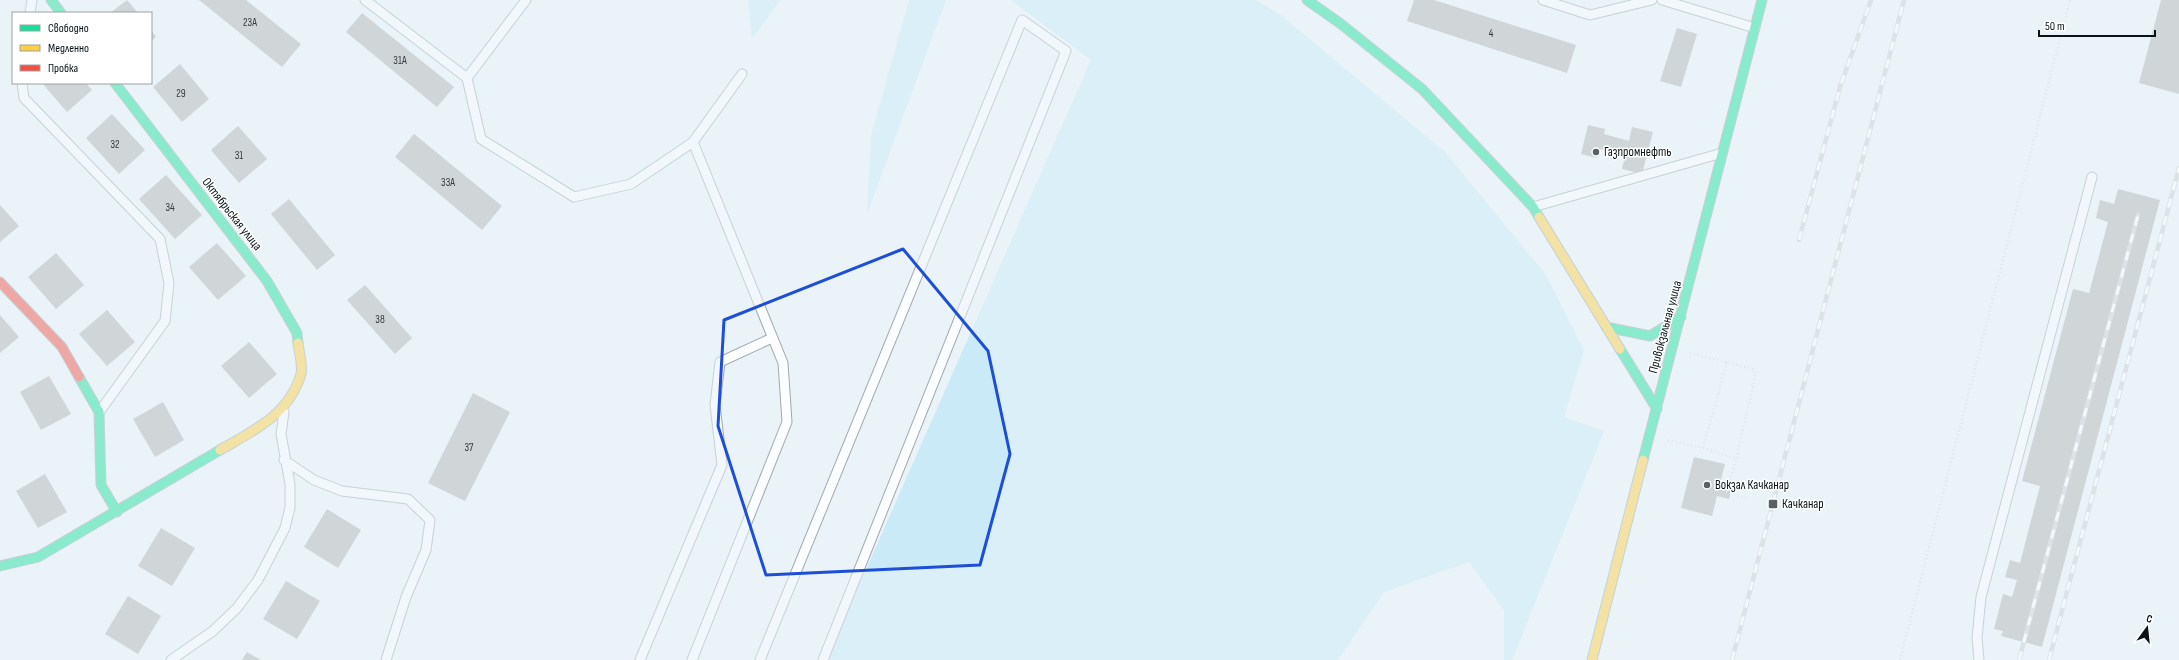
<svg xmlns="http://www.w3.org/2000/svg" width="2179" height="660" font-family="'Sofia Sans Condensed',sans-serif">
  <rect width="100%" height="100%" fill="#eaf3f7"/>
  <g fill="#caeaf8">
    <path d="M748,0H780L752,39Z"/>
    <path d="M909,0H946L867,214L871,136Z"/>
    <path d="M1011,0H1256L1282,16L1445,152L1546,275L1584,350L1564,417L1604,431L1512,660H1504V610L1469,562L1384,592L1338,660H826L1091,60Z"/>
  </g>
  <g fill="#b2b2b2">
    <path d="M127,0L138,13H110Z"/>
    <path d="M199,0H246L301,44L282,67Z"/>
    <path d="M1414,0H1434L1576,45L1567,73L1407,21Z"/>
    <path d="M2161,0H2179V94L2139,83Z"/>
    <path d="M362,13L454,87L437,107L346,32Z"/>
    <path d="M1677,28L1697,34L1681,87L1660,81Z"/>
    <path d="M151,30L156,37L151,41Z"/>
    <path d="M180,64L209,99L182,122L153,87Z"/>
    <path d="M42,83H86L92,90L67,112Z"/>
    <path d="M112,114L145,150L119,174L86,138Z"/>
    <path d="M1588,125L1605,129L1604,134L1629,141L1632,127L1653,132L1642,174L1622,169L1625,156L1600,149L1597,158L1581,154Z"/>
    <path d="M238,126L267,159L239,183L211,150Z"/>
    <path d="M414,134L502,206L482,230L395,157Z"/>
    <path d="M166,175L202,215L175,239L139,199Z"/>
    <path d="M2118,189L2160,200L2042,647L2001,636L2003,631L1994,629L2003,594L2012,597L2017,580L2005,577L2010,560L2020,563L2040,486L2022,481L2073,289L2089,293L2108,222L2096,218L2100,200L2114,204Z"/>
    <path d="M289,199L335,255L317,270L271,214Z"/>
    <path d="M0,205L19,226L0,242Z"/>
    <path d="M217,243L246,276L218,300L189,267Z"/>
    <path d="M56,253L84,285L56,309L28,277Z"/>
    <path d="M365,285L412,338L395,354L347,300Z"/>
    <path d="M107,310L135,342L107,366L79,334Z"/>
    <path d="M0,315L19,337L0,353Z"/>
    <path d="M249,342L277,374L249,398L221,366Z"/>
    <path d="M49,376L71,414L41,430L20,392Z"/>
    <path d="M473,393L510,412L465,501L428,483Z"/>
    <path d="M163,402L184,440L155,457L133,419Z"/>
    <path d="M1694,457L1725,464L1720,483L1732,487L1729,499L1717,496L1712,516L1681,508Z"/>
    <path d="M45,474L67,512L38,528L16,491Z"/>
    <path d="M327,509L361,530L338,568L304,547Z"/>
    <path d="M161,528L195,548L172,586L138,566Z"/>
    <path d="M286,581L320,601L297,639L263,619Z"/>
    <path d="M128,596L161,616L138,654L105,634Z"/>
    <path d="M247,652L261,660H242Z"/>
  </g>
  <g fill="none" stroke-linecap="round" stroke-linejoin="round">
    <g stroke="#a0a9ad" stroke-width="11">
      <g id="lane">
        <path d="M365,0L467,78L526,0"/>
        <path d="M1543,0L1590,15L1652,0"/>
        <path d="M1662,0L1755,28"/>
        <path d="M30,13L32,0"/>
        <path d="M467,78L481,139L574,197L631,184L693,142L742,74"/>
        <path d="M22,83L24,98L160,239L169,283L165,321L100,411"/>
        <path d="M1533,207L1722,153"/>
        <path d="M284,460L314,480L342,491L408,499L430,520L426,550L406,597L386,660"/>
        <path d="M171,660L213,631L237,608L258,580L285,528L290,508V484L281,434L284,412"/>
        <path d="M640,660L722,465L715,405L720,362L772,338"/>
        <path d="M692,660L787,422L783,363L693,142"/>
        <path d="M760,660L1022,20L1066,51L823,660"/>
        <path d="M1979,660L1977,638L1981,597L2092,177"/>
      </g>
    </g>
    <g stroke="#a0a9ad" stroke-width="11">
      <g id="fast">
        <path d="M51,0L61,13"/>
        <path d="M1307,0L1341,24L1422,89L1533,207L1539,217"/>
        <path d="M115,83L267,281L297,333L298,343"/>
        <path d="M1606,327L1650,336L1681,317"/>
        <path d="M1620,349L1657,409"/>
        <path d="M79,377L99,412L101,485L117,512"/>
        <path d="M1643,460L1762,0"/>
        <path d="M0,566L38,557L220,450"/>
      </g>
    </g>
    <g stroke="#a0a9ad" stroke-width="11">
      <g id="slow">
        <path d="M1539,217L1620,349"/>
        <path d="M220,450C253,431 289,415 301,374C303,366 299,352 298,343"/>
        <path d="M1592,660L1643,460"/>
      </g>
    </g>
    <g stroke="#a0a9ad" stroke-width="11">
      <path id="jam" d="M0,282L62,347L79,377"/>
    </g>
    <g stroke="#d4d7d8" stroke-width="2.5" stroke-dasharray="1 3" stroke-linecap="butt">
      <path d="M1690,353L1753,369L1756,374L1736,459"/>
      <path d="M1668,440L1703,448L1736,459L1727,492L1747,498"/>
      <path d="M1703,448L1727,362"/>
      <path d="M1900,660L2070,0"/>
    </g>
    <use href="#lane" stroke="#fcfdfe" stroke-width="9"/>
    <use href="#fast" stroke="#16e098" stroke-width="9"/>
    <use href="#slow" stroke="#ffcf43" stroke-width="9"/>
    <use href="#jam" stroke="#f24e42" stroke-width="9"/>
    <g stroke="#ccced0" stroke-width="4.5">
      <g id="rail">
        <path d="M1799,240L1840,87L1871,0"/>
        <path d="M1732,660L1904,0"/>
        <path d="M2019,660L2138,215"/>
        <path d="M2049,660L2179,168"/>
      </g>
    </g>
    <use href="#rail" stroke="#fff" stroke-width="3" stroke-dasharray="9" stroke-linecap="butt"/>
  </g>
  <path d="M0 0H2179V660H0ZM903,249L988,351L1010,454L980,565L766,575L718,426L724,320Z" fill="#eaf3f7" fill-opacity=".55" fill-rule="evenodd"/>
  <path fill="none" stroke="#1d4ed8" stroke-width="3" stroke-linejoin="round" d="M903,249L988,351L1010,454L980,565L766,575L718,426L724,320Z"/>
  <g fill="#586266" stroke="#fff" stroke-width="1.5">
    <circle cx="1596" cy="152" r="4"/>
    <circle cx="1707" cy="485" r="4"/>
    <rect x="1768" y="499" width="10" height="10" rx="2"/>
  </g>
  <g text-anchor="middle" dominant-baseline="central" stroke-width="3" stroke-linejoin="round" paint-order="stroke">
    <g font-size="11" fill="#343c3e">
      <text x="250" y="22">23А</text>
      <text x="1491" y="33">4</text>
      <text x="400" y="60">31А</text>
      <text x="181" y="93">29</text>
      <text x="115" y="144">32</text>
      <text x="239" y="155">31</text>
      <text x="448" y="182">33А</text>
      <text x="170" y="207">34</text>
      <text x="380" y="319">38</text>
      <text x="469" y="447">37</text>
    </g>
    <g font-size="13" fill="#0a1418" stroke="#fff" text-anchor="start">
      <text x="1604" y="152">Газпромнефть</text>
      <text x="1715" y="485">Вокзал Качканар</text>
      <text x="1782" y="504">Качканар</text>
    </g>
    <g font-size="13" fill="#0a1418" stroke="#fff">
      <text transform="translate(232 214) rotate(52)">Октябрьская улица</text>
      <text transform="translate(1665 327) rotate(-75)">Привокзальная улица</text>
    </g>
  </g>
  <rect x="12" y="12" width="140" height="72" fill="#ffffff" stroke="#9da1a3"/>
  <rect x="20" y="25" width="20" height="6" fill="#16e098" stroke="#9da1a3"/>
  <text x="48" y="32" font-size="12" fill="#0a1418">Свободно</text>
  <rect x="20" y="45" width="20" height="6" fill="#ffcf43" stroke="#9da1a3"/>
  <text x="48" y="52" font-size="12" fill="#0a1418">Медленно</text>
  <rect x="20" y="65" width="20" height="6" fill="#f24e42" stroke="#9da1a3"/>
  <text x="48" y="72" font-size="12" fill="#0a1418">Пробка</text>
  <g transform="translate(2147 628) rotate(15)" stroke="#ffffff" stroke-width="3" paint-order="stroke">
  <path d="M0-3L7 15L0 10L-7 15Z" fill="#0a1418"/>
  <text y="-6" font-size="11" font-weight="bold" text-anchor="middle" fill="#0a1418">С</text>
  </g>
  <path d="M2039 30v6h116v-6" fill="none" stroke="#0a1418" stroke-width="2"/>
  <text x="2045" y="30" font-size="12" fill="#0a1418" stroke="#ffffff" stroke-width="3" paint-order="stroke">50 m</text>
</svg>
